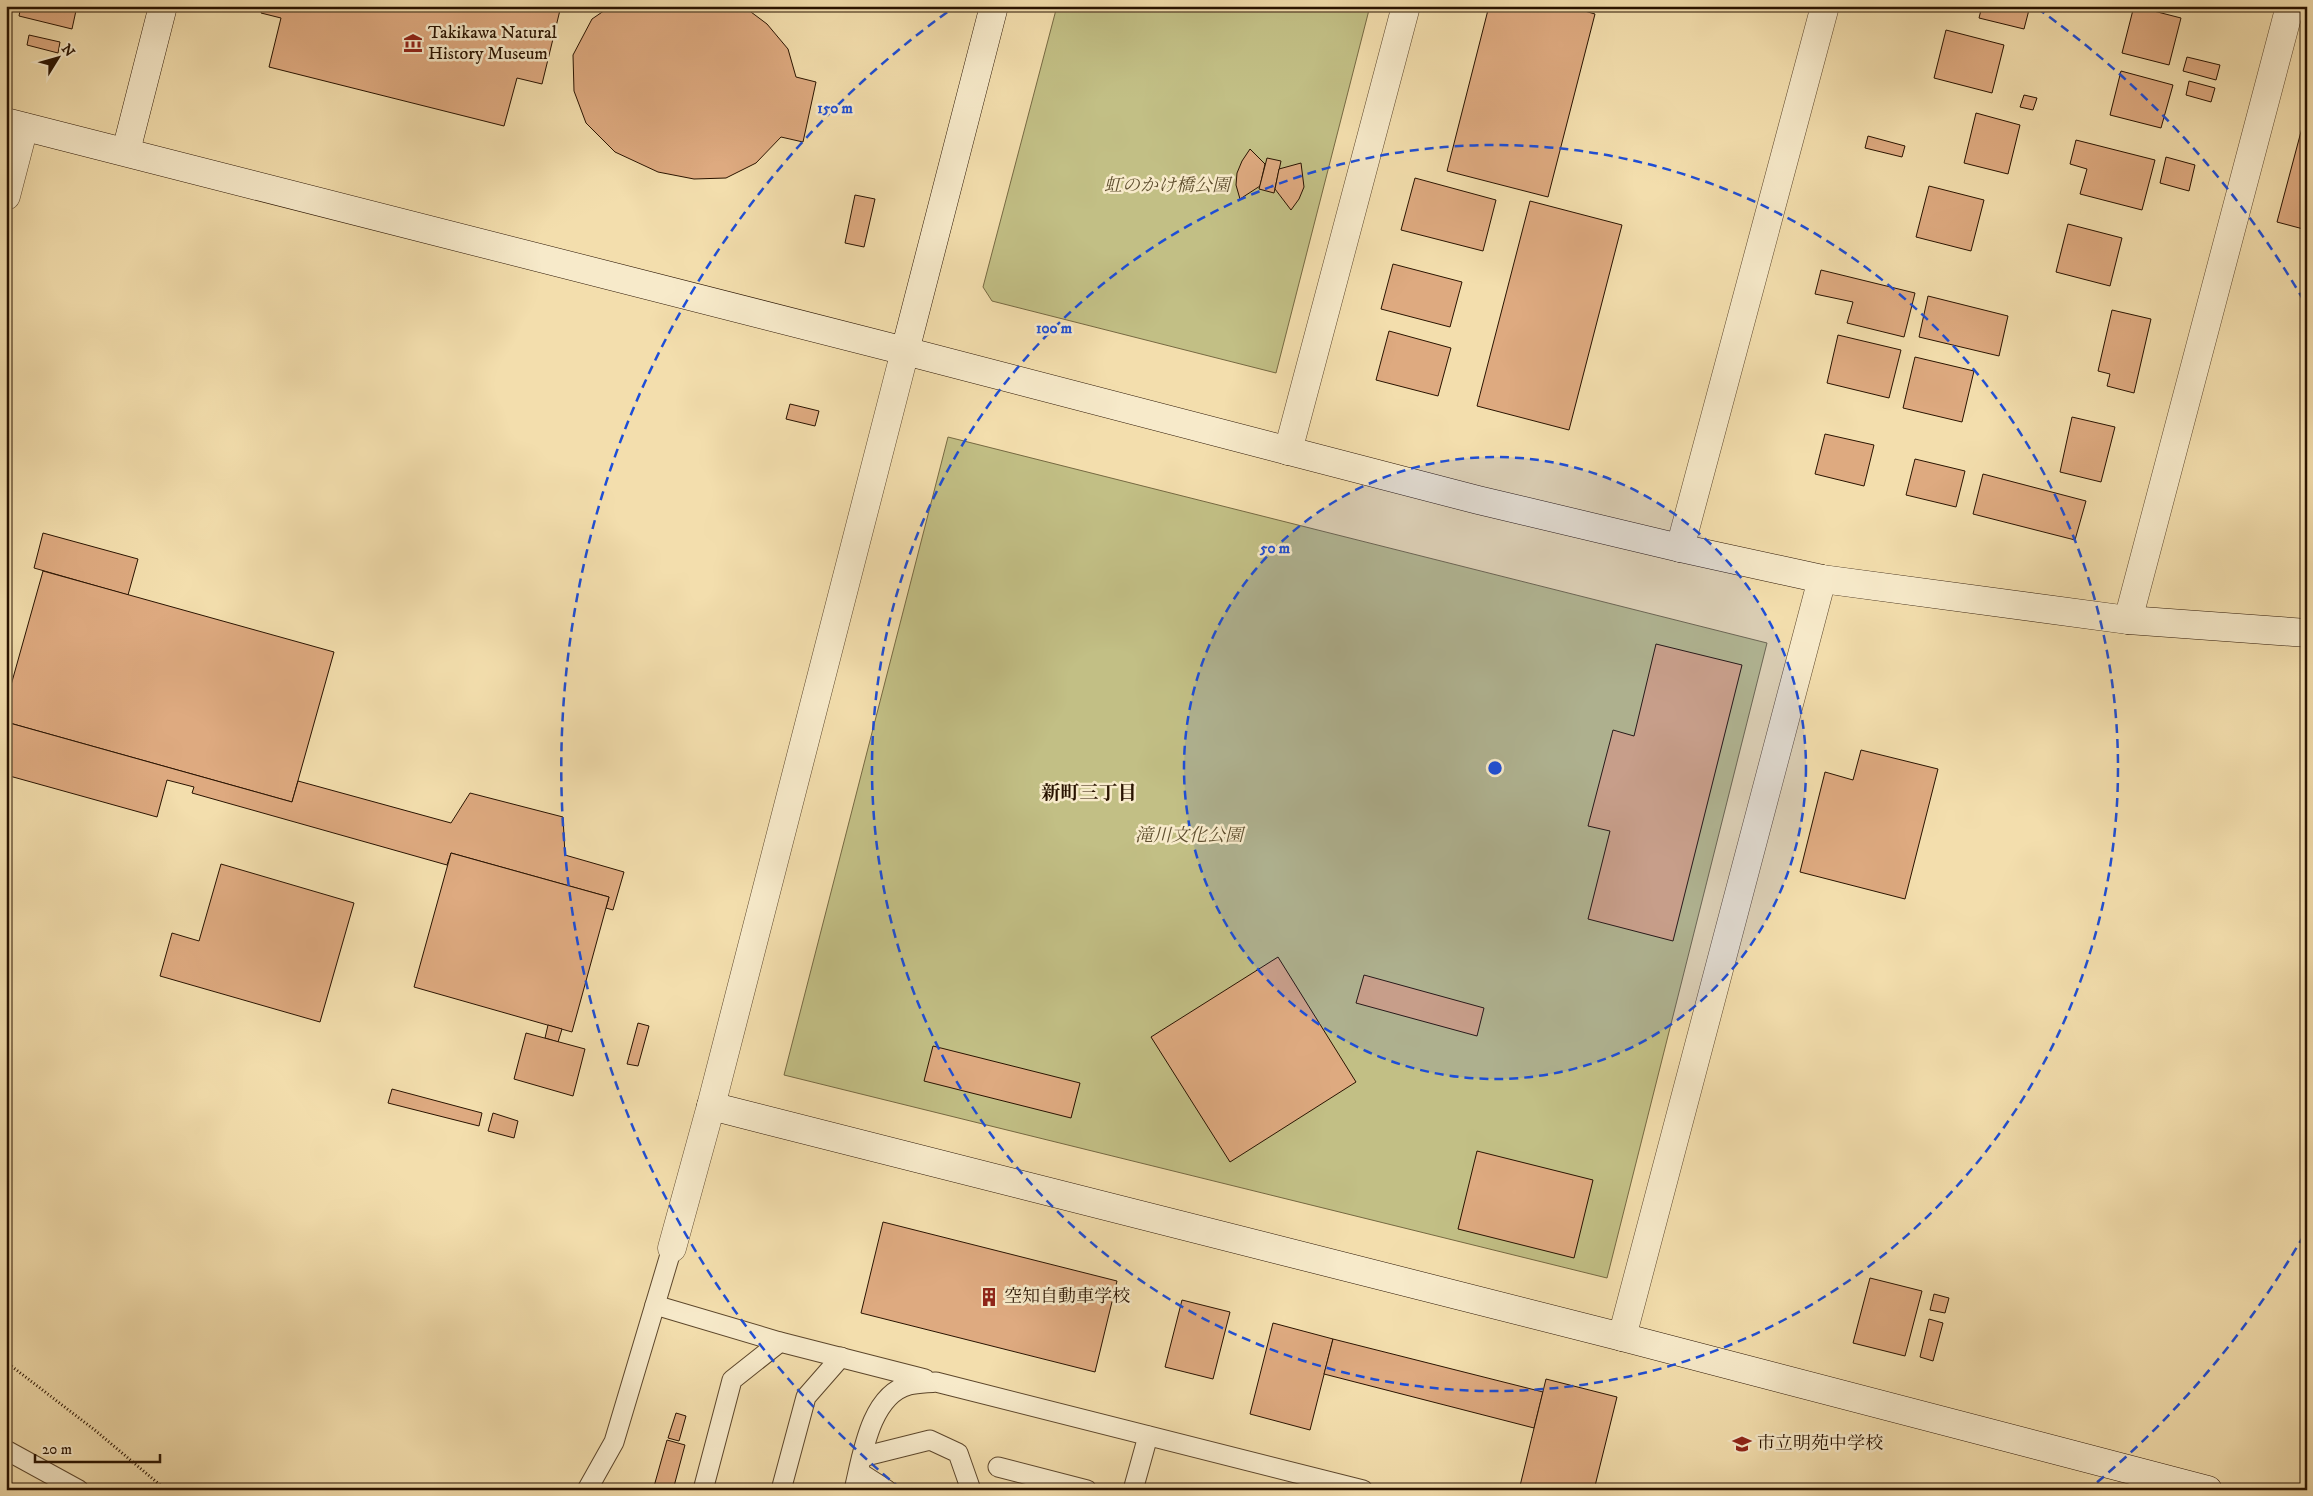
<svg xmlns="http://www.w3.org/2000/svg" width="2313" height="1496" font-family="'IM FELL DW Pica','Noto Serif JP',serif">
  <rect width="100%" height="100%" fill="#f3dead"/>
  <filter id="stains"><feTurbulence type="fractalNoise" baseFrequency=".004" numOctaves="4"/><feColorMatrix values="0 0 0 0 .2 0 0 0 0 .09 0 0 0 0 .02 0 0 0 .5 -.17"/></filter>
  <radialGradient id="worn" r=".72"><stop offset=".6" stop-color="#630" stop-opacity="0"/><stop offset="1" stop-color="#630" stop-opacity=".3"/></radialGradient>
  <g fill="#c2bf85" stroke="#766942">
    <path d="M1057,6H1370L1276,373L992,301L983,287Z"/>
    <path d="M948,437L1767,643L1607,1278L784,1075Z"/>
  </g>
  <g fill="#deaa80" stroke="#291300">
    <path d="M21,6H77L72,29L19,16Z"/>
    <path d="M263,6H561L542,84L517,78L504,126L269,67L281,18L261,13Z"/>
    <path d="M611,6H743L767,24L788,49L796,77L816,82L803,142L781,137L756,163L726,178L694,179L658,172L615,152L586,123L574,91L573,55L592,19Z"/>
    <path d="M1489,6H1567L1595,14L1548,197L1447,171Z"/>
    <path d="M1982,6H2030L2024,29L1979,18Z"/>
    <path d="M2134,6L2181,18L2169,65L2122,53Z"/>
    <path d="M1946,30L2004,45L1992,93L1934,78Z"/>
    <path d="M29,35L60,42L58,53L27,45Z"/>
    <path d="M2187,57L2220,65L2216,80L2183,71Z"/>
    <path d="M2121,71L2173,85L2161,128L2110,115Z"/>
    <path d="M2189,81L2215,88L2211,102L2186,95Z"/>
    <path d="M2024,95L2037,98L2033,110L2020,107Z"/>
    <path d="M2307,109V230L2277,222Z"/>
    <path d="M1976,113L2020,125L2008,174L1964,163Z"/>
    <path d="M1868,136L1905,146L1902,157L1865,148Z"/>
    <path d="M2076,140L2155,160L2142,210L2080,194L2087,169L2070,164Z"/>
    <path d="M1250,149L1265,164L1260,186L1240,199L1236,185L1237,173L1242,161Z"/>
    <path d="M2166,157L2195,165L2189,191L2160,183Z"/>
    <path d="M1267,158L1281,161L1274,193L1259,189Z"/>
    <path d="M1301,163L1304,187L1299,199L1291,210L1275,189L1279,169Z"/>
    <path d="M1415,178L1496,200L1483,251L1401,230Z"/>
    <path d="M1929,186L1984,200L1971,251L1916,237Z"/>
    <path d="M855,195L875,199L864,247L845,243Z"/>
    <path d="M1530,201L1622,225L1569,430L1477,406Z"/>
    <path d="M2068,224L2122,238L2110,286L2056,272Z"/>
    <path d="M1393,264L1462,282L1450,327L1381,309Z"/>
    <path d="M1821,270L1915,293L1904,337L1847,323L1853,302L1815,294Z"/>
    <path d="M1928,296L2008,316L1999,356L1919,337Z"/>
    <path d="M2112,310L2151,319L2134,393L2107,386L2110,374L2098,371Z"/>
    <path d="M1389,331L1451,348L1438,396L1376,380Z"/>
    <path d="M1838,335L1901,350L1889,398L1827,383Z"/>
    <path d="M1915,357L1974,371L1962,422L1903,408Z"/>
    <path d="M790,404L819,411L815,426L786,419Z"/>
    <path d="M2072,417L2115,427L2101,482L2060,472Z"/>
    <path d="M1825,434L1874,445L1864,486L1815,474Z"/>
    <path d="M1915,459L1965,471L1956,507L1906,495Z"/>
    <path d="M1983,474L2086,501L2075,540L1973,514Z"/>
    <path d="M43,533L138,559L128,595L34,568Z"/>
    <path d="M43,571L334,652L292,802L6,722V703Z"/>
    <path d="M1656,644L1742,665L1673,941L1588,919L1610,831L1588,826L1613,730L1634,736Z"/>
    <path d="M6,722L292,802L298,781L451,823L470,793L563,817L565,855L624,872L613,910L606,908L609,897L451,853L447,865L192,793L194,787L167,780L157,817L6,775Z"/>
    <path d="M1861,750L1938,769L1905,899L1800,872L1825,772L1853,780Z"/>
    <path d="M451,853L609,897L572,1032L414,987Z"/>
    <path d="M221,864L354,903L320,1022L160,976L172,933L199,941Z"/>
    <path d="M1278,957L1356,1082L1230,1162L1151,1037Z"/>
    <path d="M1364,975L1484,1008L1477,1036L1356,1003Z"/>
    <path d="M638,1023L649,1026L638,1066L627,1064Z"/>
    <path d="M548,1025L562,1029L558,1042L545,1038Z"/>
    <path d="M526,1033L585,1049L573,1096L514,1079Z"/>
    <path d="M933,1046L1080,1083L1071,1118L924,1081Z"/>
    <path d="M392,1089L482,1113L479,1126L388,1103Z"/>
    <path d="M493,1113L518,1121L514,1138L488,1131Z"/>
    <path d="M1477,1151L1593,1180L1574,1258L1458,1229Z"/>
    <path d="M883,1222L1117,1281L1095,1372L861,1313Z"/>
    <path d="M1870,1278L1922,1291L1905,1356L1853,1343Z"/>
    <path d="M1934,1294L1949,1298L1945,1313L1930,1310Z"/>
    <path d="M1182,1300L1230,1312L1213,1379L1165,1367Z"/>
    <path d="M1929,1319L1943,1323L1933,1361L1920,1357Z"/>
    <path d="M1273,1323L1333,1339L1310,1430L1250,1414Z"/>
    <path d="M1333,1339L1543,1392L1534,1428L1324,1374Z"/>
    <path d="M1546,1379L1617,1397L1594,1490H1519Z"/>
    <path d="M676,1413L686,1416L679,1441L668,1438Z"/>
    <path d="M667,1440L685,1445L673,1490H653Z"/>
  </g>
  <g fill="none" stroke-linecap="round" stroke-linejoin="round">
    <g stroke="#5c462b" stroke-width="21">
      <g id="lane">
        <path d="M655,1305L780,1342"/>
        <path d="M6,1450L79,1490"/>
        <path d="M862,1457L930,1440L958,1453L971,1490"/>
        <path d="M998,1467L1087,1490"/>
        <path d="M859,1472L887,1490"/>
        <path d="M587,1490L614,1442L672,1248"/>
        <path d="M703,1490L732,1380L780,1342L925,1379"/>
        <path d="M781,1490L806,1397L841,1357"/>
        <path d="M854,1490C862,1457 870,1395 909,1385C918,1383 928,1383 936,1382L1363,1490"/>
        <path d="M1133,1490L1148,1436"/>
      </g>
    </g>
    <g stroke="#5c462b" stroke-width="29">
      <g id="street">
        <path d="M6,196L24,127"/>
        <path d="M1288,451L1406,6"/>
        <path d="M1680,548L1825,6"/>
        <path d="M2128,620L2290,6"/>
        <path d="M672,1248L711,1106L905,351"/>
        <path d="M1622,1337L1822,579"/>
      </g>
    </g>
    <g stroke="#291300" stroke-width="29">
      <g id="secondary">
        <path d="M6,122L905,351L1478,500L1680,548L1822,579L2128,620L2307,633"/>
        <path d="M126,151L163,6"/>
        <path d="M905,351L994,6"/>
        <path d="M711,1106L1622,1337L2208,1490"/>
      </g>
    </g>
    <path stroke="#291300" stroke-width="3" stroke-dasharray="1 2.5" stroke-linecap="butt" d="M6,1362L96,1431L166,1490"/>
    <use href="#lane" stroke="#f7eaca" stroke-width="19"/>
    <use href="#street" stroke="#f7eaca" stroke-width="28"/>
    <use href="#secondary" stroke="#f7eaca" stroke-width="28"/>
  </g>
  <circle cx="1495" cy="768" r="311" fill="#1d4ed8" fill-opacity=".12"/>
  <g fill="none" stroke="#1d4ed8" stroke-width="2.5" stroke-dasharray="9 6">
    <circle cx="1495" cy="768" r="311"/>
    <circle cx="1495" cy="768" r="623"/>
    <path d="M2304 1235A934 934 0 0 1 2089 1489M901 1489A934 934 0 0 1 953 8M2037 8A934 934 0 0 1 2304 301"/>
  </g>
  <defs>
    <g id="museum-bare" transform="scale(1.5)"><path d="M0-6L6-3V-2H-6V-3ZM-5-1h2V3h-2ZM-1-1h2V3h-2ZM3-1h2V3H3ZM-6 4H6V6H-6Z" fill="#8f2418" stroke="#f7eaca" stroke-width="2.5" paint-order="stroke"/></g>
    <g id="building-bare" transform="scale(1.5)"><path d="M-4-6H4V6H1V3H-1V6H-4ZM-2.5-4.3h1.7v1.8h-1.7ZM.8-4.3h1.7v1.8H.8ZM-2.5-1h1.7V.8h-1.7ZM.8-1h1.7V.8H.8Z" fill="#8f2418" stroke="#f7eaca" stroke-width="2.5" paint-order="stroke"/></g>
    <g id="school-bare" transform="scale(1.5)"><path d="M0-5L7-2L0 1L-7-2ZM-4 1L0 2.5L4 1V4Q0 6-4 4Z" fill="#8f2418" stroke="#f7eaca" stroke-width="2.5" paint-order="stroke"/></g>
  </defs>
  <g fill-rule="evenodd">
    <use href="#museum-bare" x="413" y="43"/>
    <use href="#building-bare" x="989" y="1297"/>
    <use href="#school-bare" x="1742" y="1444"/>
  </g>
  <g text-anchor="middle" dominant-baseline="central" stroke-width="5" stroke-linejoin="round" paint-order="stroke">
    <g font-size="18" fill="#291300" stroke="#f7eaca" text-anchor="start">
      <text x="428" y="33">Takikawa Natural<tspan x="428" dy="21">History Museum</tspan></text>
      <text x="1004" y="1297">空知自動車学校</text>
      <text x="1757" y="1444">市立明苑中学校</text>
    </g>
    <g font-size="18" font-style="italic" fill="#5f4f2f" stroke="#f7eaca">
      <text x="1167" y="186">虹のかけ橋公園</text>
      <text x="1189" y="836">滝川文化公園</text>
    </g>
    <g font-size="19" font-weight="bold" fill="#291300" stroke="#f7eaca">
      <text x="1089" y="793">新町三丁目</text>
    </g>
  </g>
  <circle cx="1495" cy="768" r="8" fill="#1d4ed8" stroke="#f7eaca" stroke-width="2.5"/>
  <g font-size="15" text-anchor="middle" font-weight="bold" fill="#1d4ed8" stroke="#f7eaca" stroke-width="5" stroke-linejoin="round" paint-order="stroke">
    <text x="835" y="113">150 m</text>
    <text x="1054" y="333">100 m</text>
    <text x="1275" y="553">50 m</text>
  </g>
  <rect width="2313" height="1496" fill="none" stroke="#f3dead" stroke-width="25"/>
  <rect x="8" y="8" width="2298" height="1481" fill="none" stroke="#291300" stroke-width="2.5"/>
  <rect x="12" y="12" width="2288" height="1471" fill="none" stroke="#291300"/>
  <g transform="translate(58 58) rotate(53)" stroke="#f7eaca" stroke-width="4" paint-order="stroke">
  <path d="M0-4L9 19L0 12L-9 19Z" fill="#291300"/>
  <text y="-8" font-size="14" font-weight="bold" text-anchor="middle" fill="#291300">N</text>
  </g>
  <path d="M35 1454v8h125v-8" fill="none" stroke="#291300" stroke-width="2.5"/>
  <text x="42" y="1454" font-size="15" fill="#291300" stroke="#f7eaca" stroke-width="4" paint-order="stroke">20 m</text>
  <rect width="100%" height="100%" filter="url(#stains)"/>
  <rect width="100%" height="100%" fill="url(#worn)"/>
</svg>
